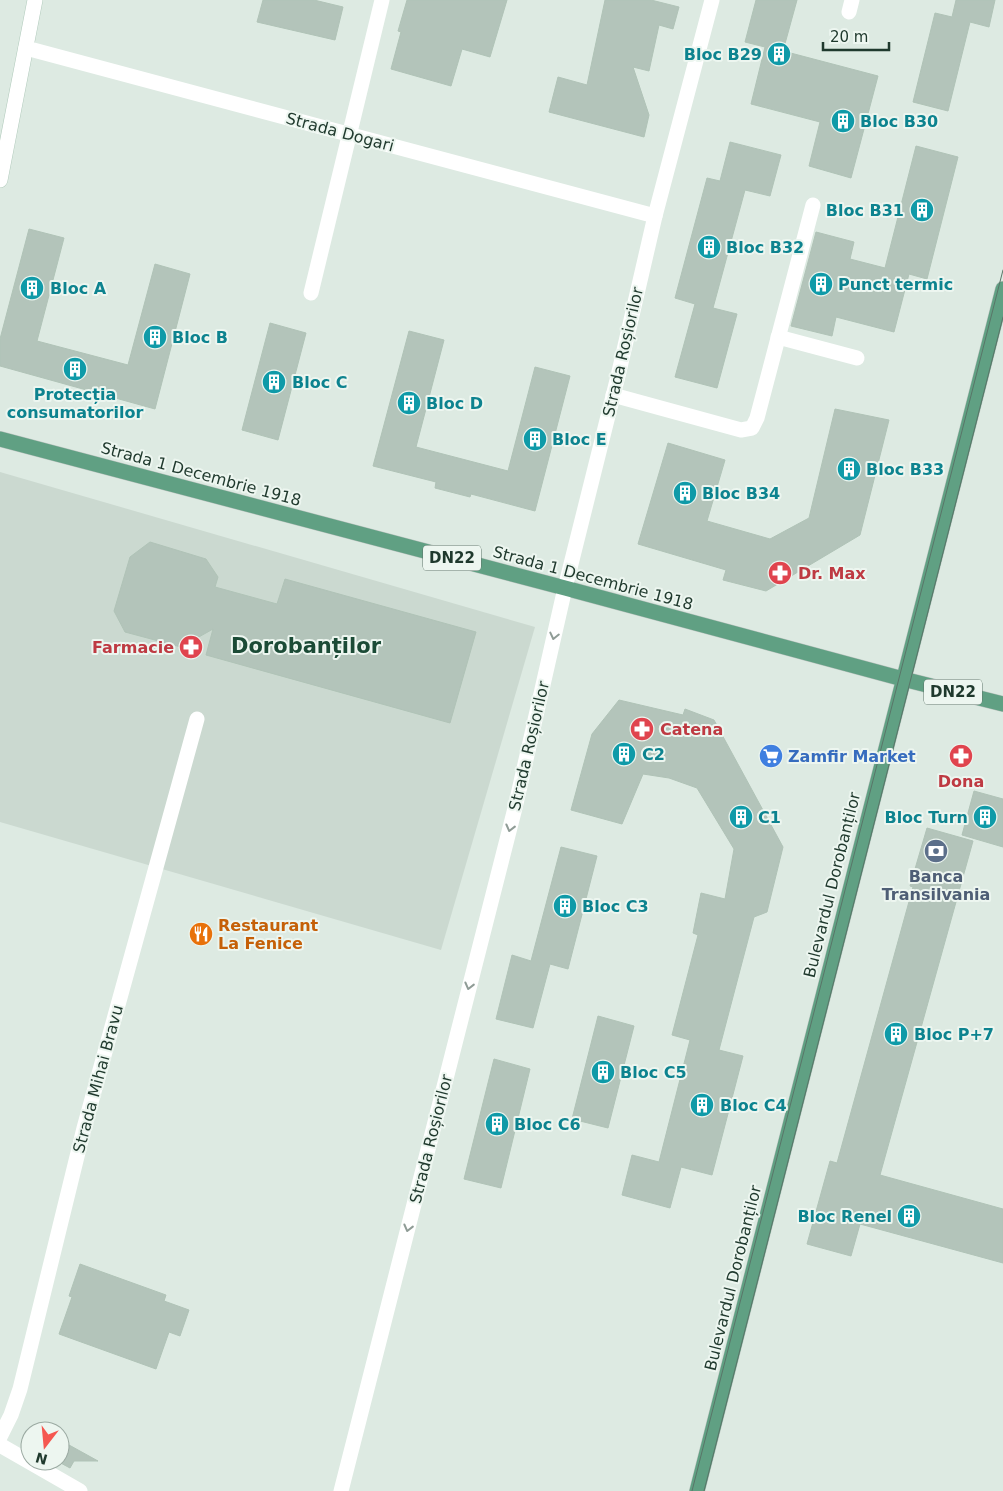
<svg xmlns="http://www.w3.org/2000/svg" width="1003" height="1491" font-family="'DejaVu Sans',sans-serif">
  <rect width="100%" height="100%" fill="#ddeae2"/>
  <path fill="#cbd9d0" d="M0,472L535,627L441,950L0,822Z"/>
  <g fill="#b3c4ba" stroke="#b0c3b7">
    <path d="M263,0H314L343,7L335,40L257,22Z"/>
    <path d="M407,0H507L490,57L462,49L451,86L391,69L401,32L398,31Z"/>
    <path d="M605,0H651L679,7L673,29L659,25L649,71L633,67L649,115L644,137L549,112L558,77L587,85Z"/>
    <path d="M756,0H797L783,51L878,76L851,178L809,166L820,122L751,104L765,47L745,42Z"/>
    <path d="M956,0H995L989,27L970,22L948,111L913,102L935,13L952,17Z"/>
    <path d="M730,142L781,155L770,196L745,190L713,308L737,314L717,388L675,377L695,304L675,298L707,178L720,181Z"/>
    <path d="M916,146L958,157L927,279L909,274L894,332L836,317L832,336L791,326L816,232L854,242L850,259L885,268Z"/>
    <path d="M29,229L64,238L37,341L128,365L155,264L190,274L155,409L0,366V339Z"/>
    <path d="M270,323L306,333L278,440L242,430Z"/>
    <path d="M409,331L444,340L416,447L508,471L535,367L570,376L535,511L471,494L470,497L435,488L436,482L373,466Z"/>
    <path d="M835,409L889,420L860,535L766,591L723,580L726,570L638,544L668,443L725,460L707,521L770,539L809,518Z"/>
    <path d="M150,542L206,559L218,577L215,587L277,604L285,579L476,632L450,723L206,655L213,629L181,647L125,632L114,611L130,557Z"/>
    <path d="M619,700L683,715L685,709L714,720L783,847L767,912L754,917L719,1050L743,1056L712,1175L681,1167L670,1208L622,1195L632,1155L659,1162L690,1040L672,1035L698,935L693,933L701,893L725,899L734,849L697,788L669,778L643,774L622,824L571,810L592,734Z"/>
    <path d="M974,791L1003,799V847L962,835Z"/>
    <path d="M927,828L973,841L880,1175L1003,1209V1263L860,1224L851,1256L807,1244L830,1161L837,1163L913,887L910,886Z"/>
    <path d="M561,847L597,856L568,969L550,964L533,1028L496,1019L512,955L531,961Z"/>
    <path d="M598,1016L634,1026L608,1128L572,1119Z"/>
    <path d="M494,1059L530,1069L501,1188L464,1179Z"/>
    <path d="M80,1264L166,1295L164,1301L189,1310L180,1336L169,1332L156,1369L59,1334L72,1297L69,1296Z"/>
    <path d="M60,1440L98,1461H74L70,1468L57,1461H60Z"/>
  </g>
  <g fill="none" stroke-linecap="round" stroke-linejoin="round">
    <g stroke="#b0cabb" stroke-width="16">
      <path id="secondary" d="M0,180L35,0"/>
    </g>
    <g stroke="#bcc4c0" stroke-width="16">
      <g id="primary">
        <path d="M0,439L565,588L903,679L1003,704"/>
        <path d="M697,1491L1003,289"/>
      </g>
    </g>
    <g stroke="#fff" stroke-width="15">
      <path d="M849,12L852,0"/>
      <path d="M26,48L655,216"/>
      <path d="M311,293L382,0"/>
      <path d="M778,337L857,358"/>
      <path d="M613,395L741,430L752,428L757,418L813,205"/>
      <path d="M0,1437L11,1415L20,1389L84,1128L197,719"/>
      <path d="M0,1445L80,1491"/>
      <path d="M341,1491L515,808L565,588L618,376L655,216L712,0"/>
    </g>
    <use href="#secondary" stroke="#fff" stroke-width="15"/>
    <use href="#primary" stroke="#60a083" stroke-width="15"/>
    <g stroke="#597568" stroke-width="1">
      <path d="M692,1491L1003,270"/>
      <path d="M704,1491L1003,317"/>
    </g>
  </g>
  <defs><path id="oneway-chevron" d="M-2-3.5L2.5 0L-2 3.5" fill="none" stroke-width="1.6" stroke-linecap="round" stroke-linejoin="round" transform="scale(1.25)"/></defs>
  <g stroke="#8f9c96">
    <use href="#oneway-chevron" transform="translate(554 636) rotate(103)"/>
    <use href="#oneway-chevron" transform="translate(510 828) rotate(104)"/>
    <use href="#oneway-chevron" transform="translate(469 986) rotate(104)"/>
    <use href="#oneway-chevron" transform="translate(408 1228) rotate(104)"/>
  </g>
  <defs>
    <g id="building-disc" transform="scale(1.25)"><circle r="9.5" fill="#0f9aa8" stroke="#edf6f0"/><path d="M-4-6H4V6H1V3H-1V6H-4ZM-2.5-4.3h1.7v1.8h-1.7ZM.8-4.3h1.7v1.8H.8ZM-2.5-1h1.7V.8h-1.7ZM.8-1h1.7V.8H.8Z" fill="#fff"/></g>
    <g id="pharmacy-disc" transform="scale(1.25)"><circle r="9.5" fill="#e0444e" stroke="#edf6f0"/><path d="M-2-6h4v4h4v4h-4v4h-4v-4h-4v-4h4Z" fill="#fff"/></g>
    <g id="supermarket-disc" transform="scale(1.25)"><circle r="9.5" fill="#3f7fe0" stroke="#edf6f0"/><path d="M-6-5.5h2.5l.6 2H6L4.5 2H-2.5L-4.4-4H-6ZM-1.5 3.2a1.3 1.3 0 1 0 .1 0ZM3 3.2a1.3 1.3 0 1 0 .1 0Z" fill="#fff"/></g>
    <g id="bank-disc" transform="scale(1.25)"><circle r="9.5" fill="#5c6f8a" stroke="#edf6f0"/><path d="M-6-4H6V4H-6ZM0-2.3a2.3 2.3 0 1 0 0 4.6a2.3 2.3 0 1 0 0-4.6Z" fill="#fff"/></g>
    <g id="restaurant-disc" transform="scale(1.25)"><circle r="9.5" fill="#e8710a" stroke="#edf6f0"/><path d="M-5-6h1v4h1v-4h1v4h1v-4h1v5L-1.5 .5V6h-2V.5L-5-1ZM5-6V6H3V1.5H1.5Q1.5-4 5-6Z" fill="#fff"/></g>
  </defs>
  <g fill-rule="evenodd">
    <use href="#building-disc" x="779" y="54"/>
    <use href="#building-disc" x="843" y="121"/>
    <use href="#building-disc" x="922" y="210"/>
    <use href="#building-disc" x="709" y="247"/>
    <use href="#building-disc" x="821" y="284"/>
    <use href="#building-disc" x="32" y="288"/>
    <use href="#building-disc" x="155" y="337"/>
    <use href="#building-disc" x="75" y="369"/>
    <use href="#building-disc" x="274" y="382"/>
    <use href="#building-disc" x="409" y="403"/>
    <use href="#building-disc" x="535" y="439"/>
    <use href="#building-disc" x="849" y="469"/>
    <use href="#building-disc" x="685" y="493"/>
    <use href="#pharmacy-disc" x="780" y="573"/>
    <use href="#pharmacy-disc" x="191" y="647"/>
    <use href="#pharmacy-disc" x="642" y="729"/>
    <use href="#building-disc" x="624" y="754"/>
    <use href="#supermarket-disc" x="771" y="756"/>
    <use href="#pharmacy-disc" x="961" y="756"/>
    <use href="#building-disc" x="741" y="817"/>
    <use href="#building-disc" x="985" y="817"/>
    <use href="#bank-disc" x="936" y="851"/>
    <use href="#building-disc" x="565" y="906"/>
    <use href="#restaurant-disc" x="201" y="934"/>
    <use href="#building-disc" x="896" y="1034"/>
    <use href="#building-disc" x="603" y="1072"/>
    <use href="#building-disc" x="702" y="1105"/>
    <use href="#building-disc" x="497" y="1124"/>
    <use href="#building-disc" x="909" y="1216"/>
  </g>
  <g text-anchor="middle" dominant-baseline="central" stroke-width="4" stroke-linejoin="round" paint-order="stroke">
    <g fill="#edf6f0" stroke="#5d7268" stroke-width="1">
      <rect x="423" y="545.5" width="58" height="25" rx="4"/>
      <rect x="924" y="679.5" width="58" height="25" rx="4"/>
    </g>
    <g font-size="15" font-weight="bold" fill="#1f392d">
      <text x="452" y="558">DN22</text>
      <text x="953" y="692">DN22</text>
    </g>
    <g font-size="16" font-weight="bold" fill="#0d838f" stroke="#edf6f0" text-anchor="start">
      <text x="762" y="54" text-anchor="end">Bloc B29</text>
      <text x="860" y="121">Bloc B30</text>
      <text x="904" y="210" text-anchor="end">Bloc B31</text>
      <text x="726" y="247">Bloc B32</text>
      <text x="838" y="284">Punct termic</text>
      <text x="50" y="288">Bloc A</text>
      <text x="172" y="337">Bloc B</text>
      <text x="292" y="382">Bloc C</text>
      <text x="75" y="394" text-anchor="middle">Protecția<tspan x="75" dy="18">consumatorilor</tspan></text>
      <text x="426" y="403">Bloc D</text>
      <text x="552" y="439">Bloc E</text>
      <text x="866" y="469">Bloc B33</text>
      <text x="702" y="493">Bloc B34</text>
      <text x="642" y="754">C2</text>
      <text x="758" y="817">C1</text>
      <text x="968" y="817" text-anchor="end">Bloc Turn</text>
      <text x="582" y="906">Bloc C3</text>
      <text x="914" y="1034">Bloc P+7</text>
      <text x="620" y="1072">Bloc C5</text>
      <text x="720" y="1105">Bloc C4</text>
      <text x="514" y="1124">Bloc C6</text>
      <text x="892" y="1216" text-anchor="end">Bloc Renel</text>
    </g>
    <g font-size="16" fill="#1f392d" stroke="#edf6f0">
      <text transform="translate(340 132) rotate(15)">Strada Dogari</text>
      <text transform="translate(623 352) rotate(-77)">Strada Roșiorilor</text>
      <text transform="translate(201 474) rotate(15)">Strada 1 Decembrie 1918</text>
      <text transform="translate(593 578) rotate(15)">Strada 1 Decembrie 1918</text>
      <text transform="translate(529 746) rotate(-77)">Strada Roșiorilor</text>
      <text transform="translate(832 885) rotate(-76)">Bulevardul Dorobanților</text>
      <text transform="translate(98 1079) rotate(-75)">Strada Mihai Bravu</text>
      <text transform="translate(431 1139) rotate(-76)">Strada Roșiorilor</text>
      <text transform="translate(733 1278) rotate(-76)">Bulevardul Dorobanților</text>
    </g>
    <g font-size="16" font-weight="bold" fill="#be3a42" stroke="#edf6f0" text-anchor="start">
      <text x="798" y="573">Dr. Max</text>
      <text x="174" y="647" text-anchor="end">Farmacie</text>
      <text x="660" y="729">Catena</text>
      <text x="961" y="781" text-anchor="middle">Dona</text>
    </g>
    <g font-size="16" font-weight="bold" fill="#366cbe" stroke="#edf6f0" text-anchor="start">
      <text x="788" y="756">Zamfir Market</text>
    </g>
    <g font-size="16" font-weight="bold" fill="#4e5e75" stroke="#edf6f0">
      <text x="936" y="876">Banca<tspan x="936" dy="18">Transilvania</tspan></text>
    </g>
    <g font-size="16" font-weight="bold" fill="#c56008" stroke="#edf6f0" text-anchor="start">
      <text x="218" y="925">Restaurant<tspan x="218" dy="18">La Fenice</tspan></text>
    </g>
    <g font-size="21" font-weight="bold" fill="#1b4b36" stroke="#edf6f0">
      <text x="306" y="646">Dorobanților</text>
    </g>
  </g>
  <g transform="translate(45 1446) rotate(196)"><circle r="24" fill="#edf6f0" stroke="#9baaa2"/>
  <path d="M0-4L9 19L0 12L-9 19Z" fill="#f55750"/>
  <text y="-8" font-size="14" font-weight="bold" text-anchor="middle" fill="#1f392d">N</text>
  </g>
  <path d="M823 42v8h66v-8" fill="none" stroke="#1f392d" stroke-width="2.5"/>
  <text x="830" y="42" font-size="15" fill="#1f392d" stroke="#edf6f0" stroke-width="4" paint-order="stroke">20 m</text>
</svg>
